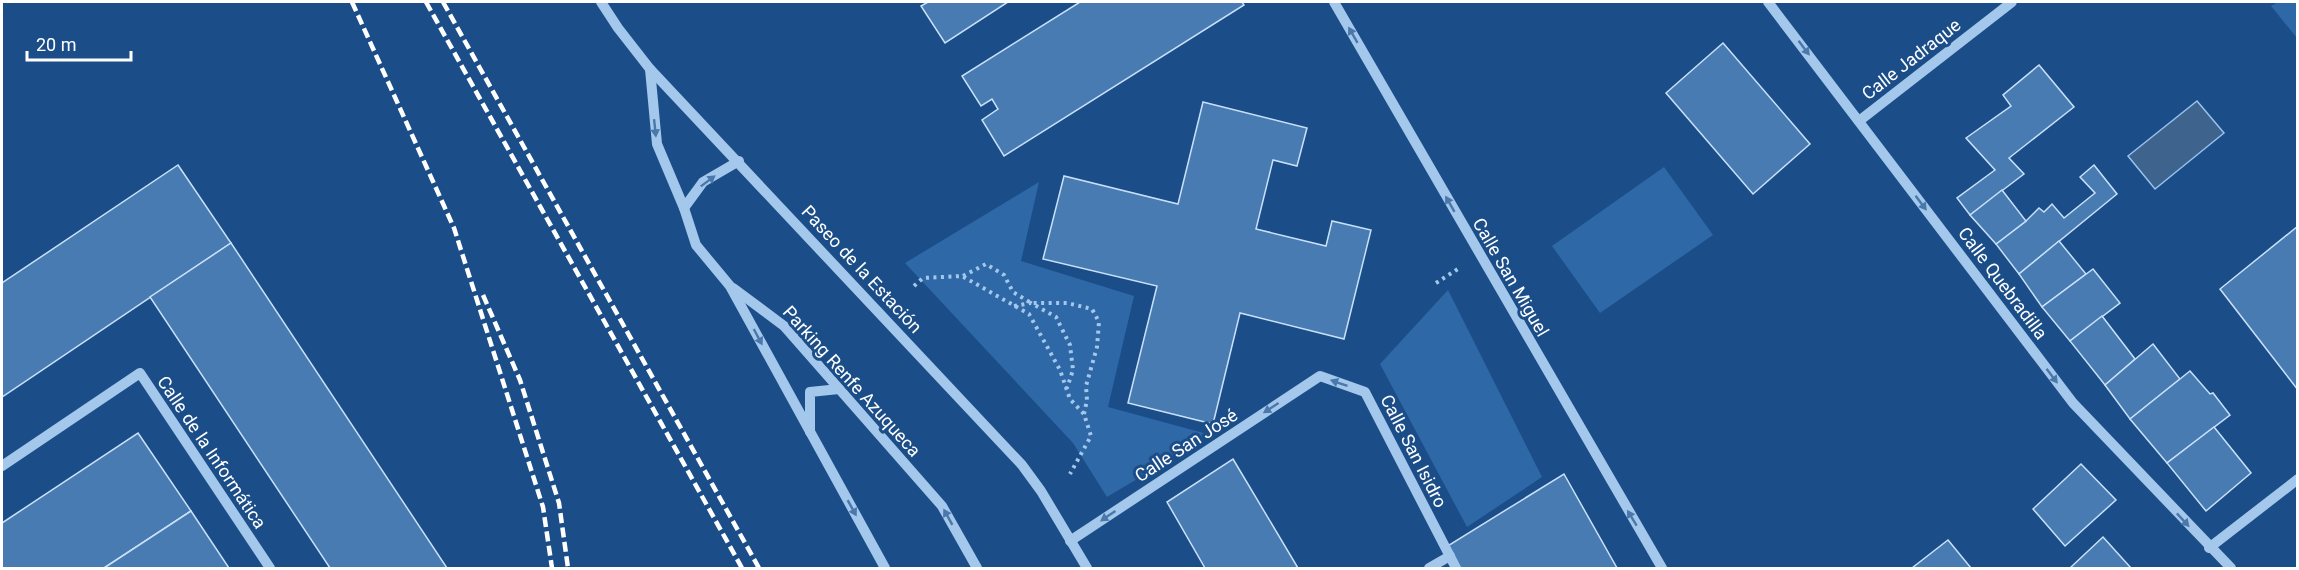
<svg xmlns="http://www.w3.org/2000/svg" width="2299" height="570" font-family="Roboto,sans-serif">
  <rect width="100%" height="100%" fill="#1b4e88"/>
  <g fill="#2e68a6">
    <path d="M2278,2H2297V38L2271,6Z"/>
    <path d="M1664,167L1713,235L1600,313L1552,246Z"/>
    <path d="M1039,182L1021,261L1134,296L1108,407L1211,435L1107,497L1073,443L905,263Z"/>
    <path d="M1448,290L1542,477L1467,527L1380,364Z"/>
  </g>
  <path fill="#3e648e" stroke="#97c2ee" stroke-width="1.5" d="M2197,101L2224,133L2155,189L2128,156Z"/>
  <g fill="#487bb2" stroke="#c9e0f9" stroke-width="1.5">
    <path d="M928,2H1008L945,43L921,6Z"/>
    <path d="M1080,2H1242L1244,5L1004,156L982,120L998,109L992,99L981,106L962,76Z"/>
    <path d="M1723,43L1810,144L1753,194L1666,93Z"/>
    <path d="M2039,65L2074,107L2009,158L2024,174L1970,215L1957,198L1995,170L1966,138L2011,106L2003,95Z"/>
    <path d="M1203,102L1307,128L1297,166L1273,160L1256,229L1326,246L1332,221L1371,230L1344,339L1240,313L1213,424L1128,403L1157,286L1043,259L1064,176L1178,204Z"/>
    <path d="M178,165L231,243L2,397V283Z"/>
    <path d="M2094,165L2117,194L2019,274L1996,244L2026,221L2039,208L2044,212L2052,204L2064,218L2095,193L2080,177Z"/>
    <path d="M2002,190L2026,221L1996,244L1970,215Z"/>
    <path d="M2298,226V390L2220,289Z"/>
    <path d="M2059,241L2086,274L2042,307L2019,274Z"/>
    <path d="M231,243L447,568H330L150,297Z"/>
    <path d="M2093,269L2120,303L2070,341L2042,307Z"/>
    <path d="M2102,316L2135,359L2105,385L2070,341Z"/>
    <path d="M2153,344L2180,379L2130,419L2105,385Z"/>
    <path d="M2190,371L2210,394L2213,393L2230,415L2167,463L2130,419Z"/>
    <path d="M2214,427L2251,473L2206,511L2167,463Z"/>
    <path d="M138,433L191,511L104,568H2V523Z"/>
    <path d="M1233,459L1298,568H1205L1167,502Z"/>
    <path d="M2081,464L2116,500L2065,546L2033,509Z"/>
    <path d="M1564,474L1617,568H1458L1446,547Z"/>
    <path d="M191,511L229,568H104Z"/>
    <path d="M2103,537L2131,568H2070Z"/>
    <path d="M1948,540L1971,568H1912Z"/>
  </g>
  <g fill="none" stroke-linecap="round" stroke-linejoin="round">
    <g stroke="#a4c7ec" stroke-width="4" stroke-dasharray="3 4.5" stroke-linecap="butt">
      <path d="M963,276L986,264L1004,275L1013,292L1031,303H1067L1092,309L1099,322L1097,347L1086,386L1087,400L1084,414"/>
      <path d="M1436,283L1461,267"/>
      <path d="M914,286L923,278L962,276L1029,314L1060,370L1070,399L1084,414L1091,436L1070,474"/>
      <path d="M1014,306L1031,303L1056,317L1070,345L1073,370L1067,388"/>
    </g>
    <g stroke="#a4c7ec" stroke-width="10">
      <path d="M601,2L618,28L650,69L1022,465L1041,491L1087,568"/>
      <path d="M1334,2L1662,568"/>
      <path d="M1768,2L2073,403L2231,568"/>
      <path d="M650,69L657,144L684,208L696,245L730,286L885,568"/>
      <path d="M1859,121L2012,2"/>
      <path d="M684,208L703,182L739,161"/>
      <path d="M733,288L784,326L942,506L977,568"/>
      <path d="M810,432V392L839,389"/>
      <path d="M2,466L140,373L270,568"/>
      <path d="M1070,541L1320,376L1365,392L1456,568"/>
      <path d="M2209,548L2298,479"/>
      <path d="M1429,568L1450,556"/>
    </g>
    <g stroke="#fff" stroke-width="4.5" stroke-dasharray="10 4.5" stroke-linecap="butt">
      <path d="M352,2L454,228L543,507L552,568"/>
      <path d="M426,2L742,568"/>
      <path d="M443,2L759,568"/>
      <path d="M483,295L520,380L559,503L568,568"/>
    </g>
  </g>
  <defs><path id="oneway-solid" d="M-6-.8H1V-3.2L6.5 0L1 3.2V.8H-6Z" transform="scale(1.5)"/></defs>
  <g fill="#4b78ab">
    <use href="#oneway-solid" transform="translate(1353 35) rotate(-120)"/>
    <use href="#oneway-solid" transform="translate(1804 48) rotate(53)"/>
    <use href="#oneway-solid" transform="translate(655 128) rotate(84)"/>
    <use href="#oneway-solid" transform="translate(708 181) rotate(-37)"/>
    <use href="#oneway-solid" transform="translate(1921 203) rotate(53)"/>
    <use href="#oneway-solid" transform="translate(1450 204) rotate(-120)"/>
    <use href="#oneway-solid" transform="translate(758 337) rotate(62)"/>
    <use href="#oneway-solid" transform="translate(2052 376) rotate(53)"/>
    <use href="#oneway-solid" transform="translate(1339 383) rotate(-161)"/>
    <use href="#oneway-solid" transform="translate(1271 408) rotate(147)"/>
    <use href="#oneway-solid" transform="translate(852 508) rotate(61)"/>
    <use href="#oneway-solid" transform="translate(1108 516) rotate(146)"/>
    <use href="#oneway-solid" transform="translate(948 517) rotate(-119)"/>
    <use href="#oneway-solid" transform="translate(1632 518) rotate(-121)"/>
    <use href="#oneway-solid" transform="translate(2183 520) rotate(47)"/>
  </g>
  <g text-anchor="middle" dominant-baseline="central" stroke-width="6" stroke-linejoin="round" paint-order="stroke">
    <g font-size="18" fill="#fff" stroke="#1b4e88">
      <text transform="translate(1911 59) rotate(-38)">Calle Jadraque</text>
      <text transform="translate(862 269) rotate(47)">Paseo de la Estación</text>
      <text transform="translate(1511 277) rotate(60)">Calle San Miguel</text>
      <text transform="translate(2003 283) rotate(53)">Calle Quebradilla</text>
      <text transform="translate(852 381) rotate(48)">Parking Renfe Azuqueca</text>
      <text transform="translate(1186 445) rotate(-33)">Calle San José</text>
      <text transform="translate(1414 451) rotate(63)">Calle San Isidro</text>
      <text transform="translate(212 452) rotate(56)">Calle de la Informática</text>
    </g>
  </g>
  <rect width="2299" height="570" fill="none" stroke="#ffffff" stroke-width="6"/>
  <path d="M27 51v9h104v-9" fill="none" stroke="#ffffff" stroke-width="3"/>
  <text x="36" y="51" font-size="18" fill="#ffffff" stroke="#1b4e88" stroke-width="4.5" paint-order="stroke">20 m</text>
</svg>
